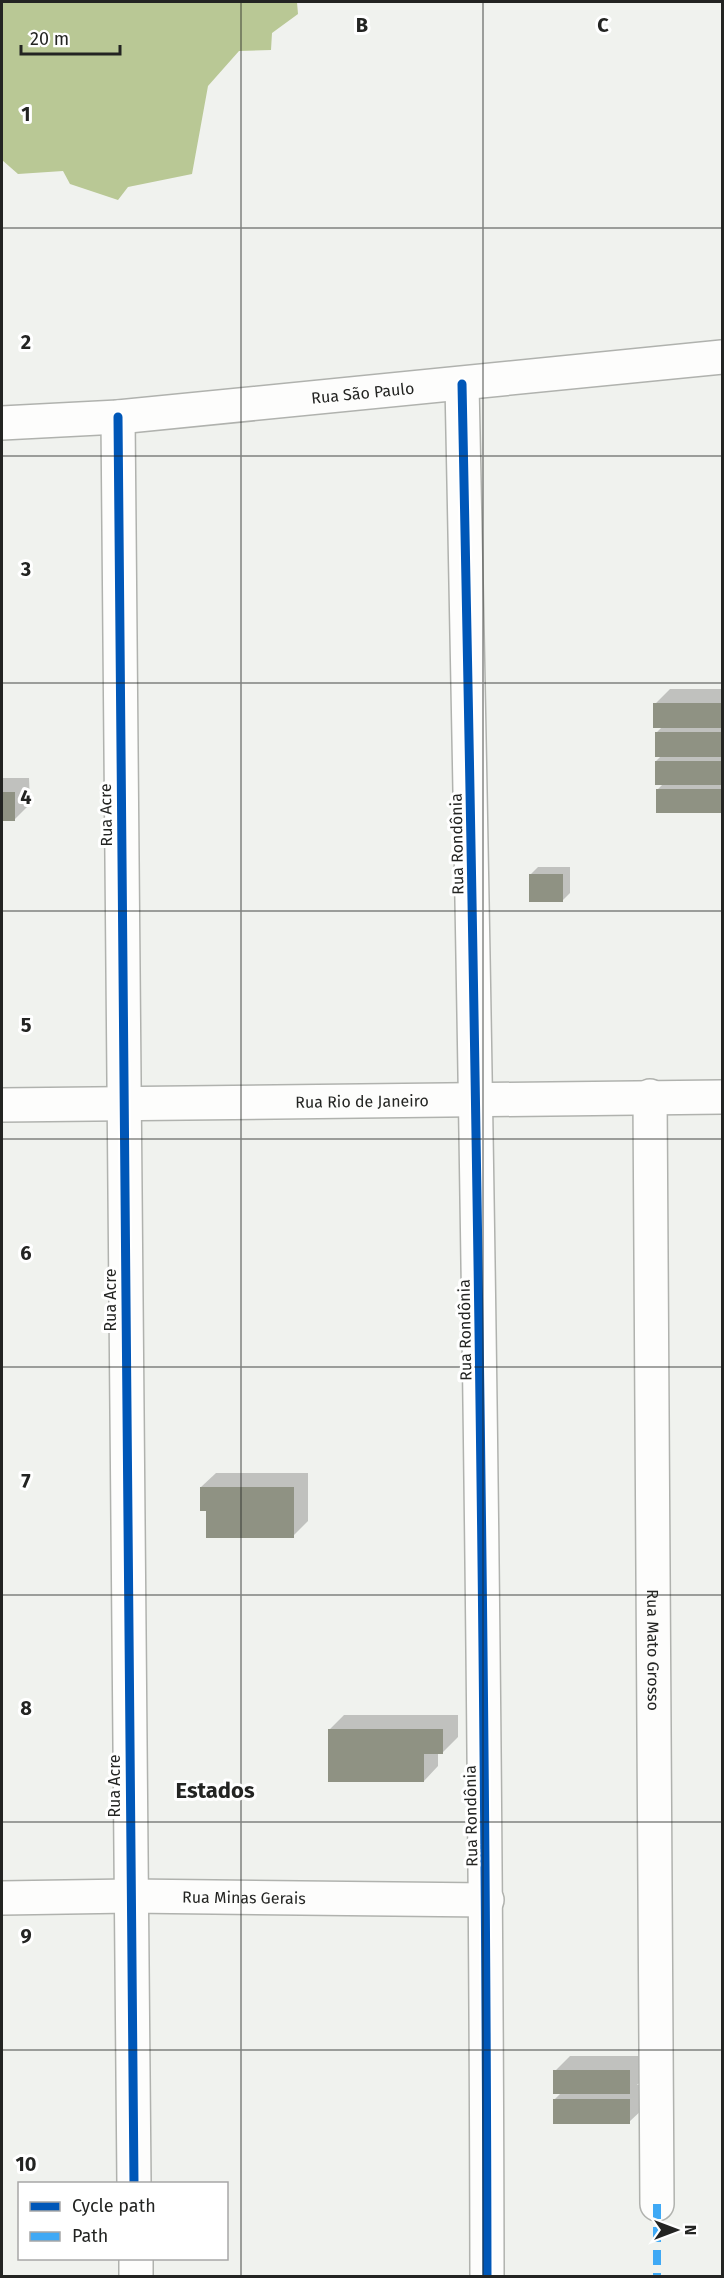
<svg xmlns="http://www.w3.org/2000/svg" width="724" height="2278" font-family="'Fira Sans',sans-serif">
  <rect width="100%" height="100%" fill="#f0f2ee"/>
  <path fill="#b9c895" d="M2,2H297L298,14L272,33L271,50L239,51L208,86L192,174L128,187L118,200L70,184L63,171L18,174L2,160Z"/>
  <g fill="#0003">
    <path d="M670,689H722V811H657V790L664,783L656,761L662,755L656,733L662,727L655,704Z"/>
    <path d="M2,778H29L30,804L15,819H2Z"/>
    <path d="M538,867H570V893L563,900L531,874Z"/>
    <path d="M216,1473H308V1521L293,1536L208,1510L201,1487Z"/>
    <path d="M344,1715H458V1737L443,1752H438V1766L424,1781L329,1730Z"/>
    <path d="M570,2056H645V2077L637,2085H644V2108L629,2122L554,2100L562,2092L555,2071Z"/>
  </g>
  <g fill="#8f9283">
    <rect x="653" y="703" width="69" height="25"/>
    <rect x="655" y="732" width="67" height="25"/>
    <rect x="655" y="761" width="67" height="24"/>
    <rect x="656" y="789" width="66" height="24"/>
    <rect x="2" y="792" width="13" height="29"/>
    <rect x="529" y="874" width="34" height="28"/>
    <path d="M200,1487H294V1538H206V1511H200Z"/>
    <path d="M328,1729H443V1754H424V1782H328Z"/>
    <rect x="553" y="2070" width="77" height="24"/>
    <rect x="553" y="2099" width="77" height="25"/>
  </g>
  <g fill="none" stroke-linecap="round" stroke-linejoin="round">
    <g stroke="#b0b2ae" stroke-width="36">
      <g id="minor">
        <path d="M462,384C475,1015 486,1645 487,2276"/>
        <path d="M118,417L134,2184"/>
        <path id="s1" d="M2,423L118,417L722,357"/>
        <path id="s2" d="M650,1096L657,2204"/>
        <path id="s3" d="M2,1105L722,1097"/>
        <path id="s4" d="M2,1898L130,1896L487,1900"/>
        <path d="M136,2258V2276"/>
      </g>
    </g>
    <use href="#minor" stroke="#fdfdfc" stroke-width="33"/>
    <path stroke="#3fa9f5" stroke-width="8" stroke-dasharray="15 8" stroke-linecap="butt" d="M657,2204V2276"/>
    <g stroke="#fff" stroke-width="13">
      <g id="cycleway">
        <path d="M462,384C475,1015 486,1645 487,2276"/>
        <path d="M118,417L134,2184"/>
      </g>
    </g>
    <use href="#cycleway" stroke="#0057b8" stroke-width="9"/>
  </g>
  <path fill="none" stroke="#232422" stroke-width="1.5" stroke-opacity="0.55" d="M241,2V2276M483,2V2276M2,228H722M2,456H722M2,683H722M2,911H722M2,1139H722M2,1367H722M2,1595H722M2,1822H722M2,2050H722"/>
  <g text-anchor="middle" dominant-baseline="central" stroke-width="6" stroke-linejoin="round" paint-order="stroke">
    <g font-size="16" fill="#232422" stroke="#fff">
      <text stroke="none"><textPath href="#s1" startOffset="362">Rua São Paulo</textPath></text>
      <text transform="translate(106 815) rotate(-91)">Rua Acre</text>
      <text transform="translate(457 844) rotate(-91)">Rua Rondônia</text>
      <text stroke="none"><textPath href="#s3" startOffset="360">Rua Rio de Janeiro</textPath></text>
      <text transform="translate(110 1300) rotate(-90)">Rua Acre</text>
      <text transform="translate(465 1330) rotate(-91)">Rua Rondônia</text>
      <text stroke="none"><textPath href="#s2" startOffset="554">Rua Mato Grosso</textPath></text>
      <text transform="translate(114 1786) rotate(-90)">Rua Acre</text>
      <text transform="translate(471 1816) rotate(-91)">Rua Rondônia</text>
      <text stroke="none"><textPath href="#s4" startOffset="242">Rua Minas Gerais</textPath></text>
    </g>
    <g font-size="22" font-weight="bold" fill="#232422" stroke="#fff">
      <text x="215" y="1790">Estados</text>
    </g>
  </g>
  <g font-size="20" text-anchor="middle" font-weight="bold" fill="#232422" stroke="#fff" stroke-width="6" stroke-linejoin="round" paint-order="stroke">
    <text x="362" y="32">B</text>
    <text x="603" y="32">C</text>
    <text x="26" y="121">1</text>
    <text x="26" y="349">2</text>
    <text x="26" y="576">3</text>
    <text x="26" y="804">4</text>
    <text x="26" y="1032">5</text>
    <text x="26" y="1260">6</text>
    <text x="26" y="1488">7</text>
    <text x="26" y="1715">8</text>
    <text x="26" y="1943">9</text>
    <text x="26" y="2171">10</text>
  </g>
  <rect width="724" height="2278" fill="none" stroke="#232422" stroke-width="6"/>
  <rect x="18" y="2182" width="210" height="78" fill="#ffffff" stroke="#a7a7a7" stroke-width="1.5"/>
  <rect x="30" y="2202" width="30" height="9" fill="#0057b8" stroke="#a7a7a7" stroke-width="1.5"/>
  <text x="72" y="2212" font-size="18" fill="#232422">Cycle path</text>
  <rect x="30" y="2232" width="30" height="9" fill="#3fa9f5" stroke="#a7a7a7" stroke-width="1.5"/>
  <text x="72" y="2242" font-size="18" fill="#232422">Path</text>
  <g transform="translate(676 2230) rotate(90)" stroke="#ffffff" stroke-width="4.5" paint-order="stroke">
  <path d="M0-4.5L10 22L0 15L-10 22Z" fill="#232422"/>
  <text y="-9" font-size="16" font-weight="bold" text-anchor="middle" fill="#232422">N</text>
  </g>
  <path d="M21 45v9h99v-9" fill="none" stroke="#232422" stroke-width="3"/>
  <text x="30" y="45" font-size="18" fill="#232422" stroke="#ffffff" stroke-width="4.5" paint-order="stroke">20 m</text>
</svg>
